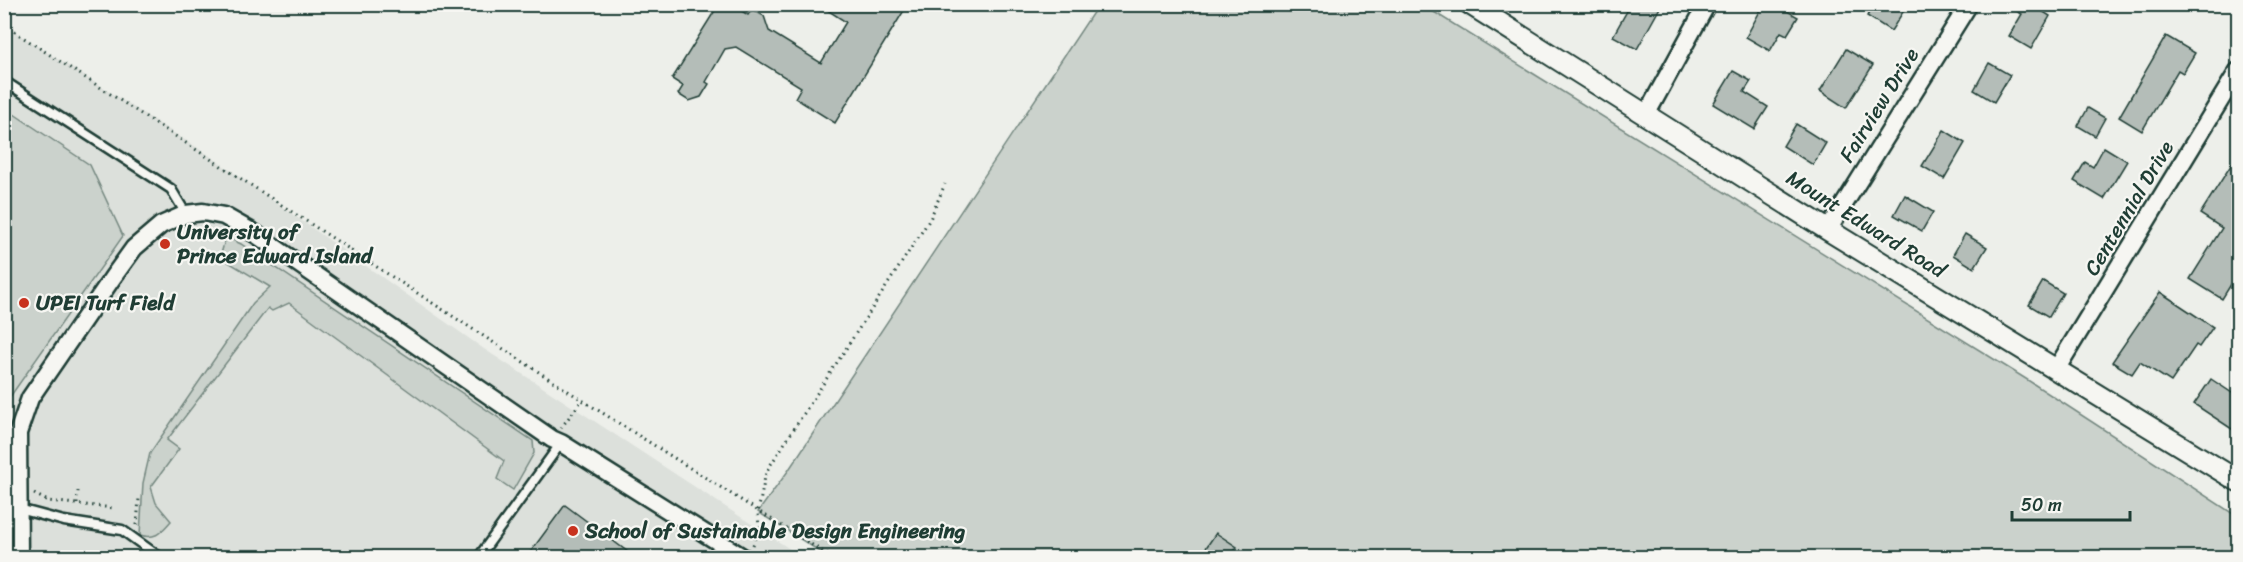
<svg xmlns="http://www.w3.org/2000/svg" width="2243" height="562" font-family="Sriracha,sans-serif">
  <rect width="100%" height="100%" fill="#edefea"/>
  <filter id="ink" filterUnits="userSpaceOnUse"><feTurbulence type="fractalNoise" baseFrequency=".0167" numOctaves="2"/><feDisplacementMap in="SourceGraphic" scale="12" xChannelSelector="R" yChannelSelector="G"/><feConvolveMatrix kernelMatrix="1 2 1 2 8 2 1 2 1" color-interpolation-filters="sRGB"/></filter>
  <g filter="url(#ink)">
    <path fill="#dce0db" d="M4,25L207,154L484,349L802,557H5Z"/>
    <g fill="#cbd2cc" stroke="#758880" stroke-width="1.5">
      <path d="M1421,4L2026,379L2238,517V557L830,558L758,512L788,471L1098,5Z"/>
      <path d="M5,108L90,165L123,236L5,404Z"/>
      <path d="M226,237L241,244L533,441L534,453L513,490L497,479L504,461L289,303L272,311L268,308L167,440L179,449L151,487L156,503L171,521C161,532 156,540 140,535L143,483L150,453L253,303L270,287L220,257Z"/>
    </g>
    <g fill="#b4bdb8" stroke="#1f3d34" stroke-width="1.5">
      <path d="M719,4H731L748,15L752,9L764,16L769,31L821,63L846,22L818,4H908L835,123L795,98L801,87L736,47L725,49L706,82L709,84L701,97L689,101L678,94L683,86L672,79Z"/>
      <path d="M1631,4H1662L1637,49L1613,36Z"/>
      <path d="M1764,4H1775L1798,17L1787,35L1781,32L1770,51L1746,37Z"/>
      <path d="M1874,4H1908L1891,31L1867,16Z"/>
      <path d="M2004,4H2031L2050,16L2031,49L2009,36L2022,14Z"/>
      <path d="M2166,36L2195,53L2183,73L2178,70L2142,131L2119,117Z"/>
      <path d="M1846,49L1873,65L1846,108L1820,91Z"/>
      <path d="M1989,63L2010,75L1994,102L1974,90Z"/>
      <path d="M1733,71L1751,81L1744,92L1768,107L1754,129L1713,104Z"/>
      <path d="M2088,108L2105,118L2095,136L2078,126Z"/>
      <path d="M1796,124L1826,143L1813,165L1783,146Z"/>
      <path d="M1944,130L1965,143L1944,179L1922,166Z"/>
      <path d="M2104,147L2127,161L2104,199L2074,181L2085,162L2093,167Z"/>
      <path d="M2238,154V273L2222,299L2190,279L2222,228L2200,214Z"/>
      <path d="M1905,195L1933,212L1922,231L1894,215Z"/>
      <path d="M1965,234L1987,247L1974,268L1953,255Z"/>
      <path d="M2043,281L2063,293L2049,317L2029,305Z"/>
      <path d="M2160,292L2213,327L2199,347L2196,345L2171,382L2140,362L2132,374L2112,362Z"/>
      <path d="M2211,379L2238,397V433L2194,404Z"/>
      <path d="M565,505L636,558H526Z"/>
      <path d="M1216,533L1237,547L1230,558H1199Z"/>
    </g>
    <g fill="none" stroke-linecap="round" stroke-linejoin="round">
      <g stroke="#1f3d34" stroke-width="13">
        <g id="service">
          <path d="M4,81L171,189L186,214"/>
          <path d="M19,509L64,521L122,530L161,558"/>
          <path d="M478,558L561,443"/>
        </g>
      </g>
      <g stroke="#1f3d34" stroke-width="21">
        <g id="minor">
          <path d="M1646,115L1707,4"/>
          <path d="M1828,230L1969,4"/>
          <path d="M2057,368L2238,71"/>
          <path d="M19,558L18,433L30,398L113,277L134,248L161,225L186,214L203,212L224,216L254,233L552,439L561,443L744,558"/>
        </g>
      </g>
      <g stroke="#1f3d34" stroke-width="24">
        <path id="tertiary" d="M1470,4L1828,230L2238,481"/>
      </g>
      <g stroke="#1f3d34" stroke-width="3" stroke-dasharray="1.5 4.5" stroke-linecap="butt">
        <path d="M4,25L582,400L833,558"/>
        <path d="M561,428L582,400"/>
        <path d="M34,494L48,501L114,508"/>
        <path d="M77,504L78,491"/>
        <path d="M137,525L139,498"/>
        <path d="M753,545L759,530L758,512L766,472L930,219L945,184"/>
      </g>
      <use href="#service" stroke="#f6f6f2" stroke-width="8"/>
      <use href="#minor" stroke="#f6f6f2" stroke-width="16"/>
      <use href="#tertiary" stroke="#f6f6f2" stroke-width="20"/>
    </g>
  </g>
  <g fill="#c8321e" stroke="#f6f6f2" stroke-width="2">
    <circle cx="165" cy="244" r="6"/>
    <circle cx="24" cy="303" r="6"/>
    <circle cx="573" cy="531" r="6"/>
  </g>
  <g text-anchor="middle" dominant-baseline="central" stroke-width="4.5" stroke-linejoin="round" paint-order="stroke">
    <g font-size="21" fill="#1f3d34" stroke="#f6f6f2">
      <text transform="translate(1879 105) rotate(-58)">Fairview Drive</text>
      <text transform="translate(2129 208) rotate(-59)">Centennial Drive</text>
      <text transform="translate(1866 224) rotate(32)">Mount Edward Road</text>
    </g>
    <g font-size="21" font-weight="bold" fill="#1f3d34" stroke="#f6f6f2" text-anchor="start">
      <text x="177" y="232">University of<tspan x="177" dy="24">Prince Edward Island</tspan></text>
      <text x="36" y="303">UPEI Turf Field</text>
      <text x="585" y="531">School of Sustainable Design Engineering</text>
    </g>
  </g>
  <rect width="2243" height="562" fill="none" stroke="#f6f6f2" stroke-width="24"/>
  <rect x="12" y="12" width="2219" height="538" fill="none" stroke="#1f3d34" stroke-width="2" filter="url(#ink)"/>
  <path d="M2012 511v9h118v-9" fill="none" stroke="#1f3d34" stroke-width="3"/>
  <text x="2021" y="511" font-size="18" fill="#1f3d34" stroke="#f6f6f2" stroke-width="4.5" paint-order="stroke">50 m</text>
</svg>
